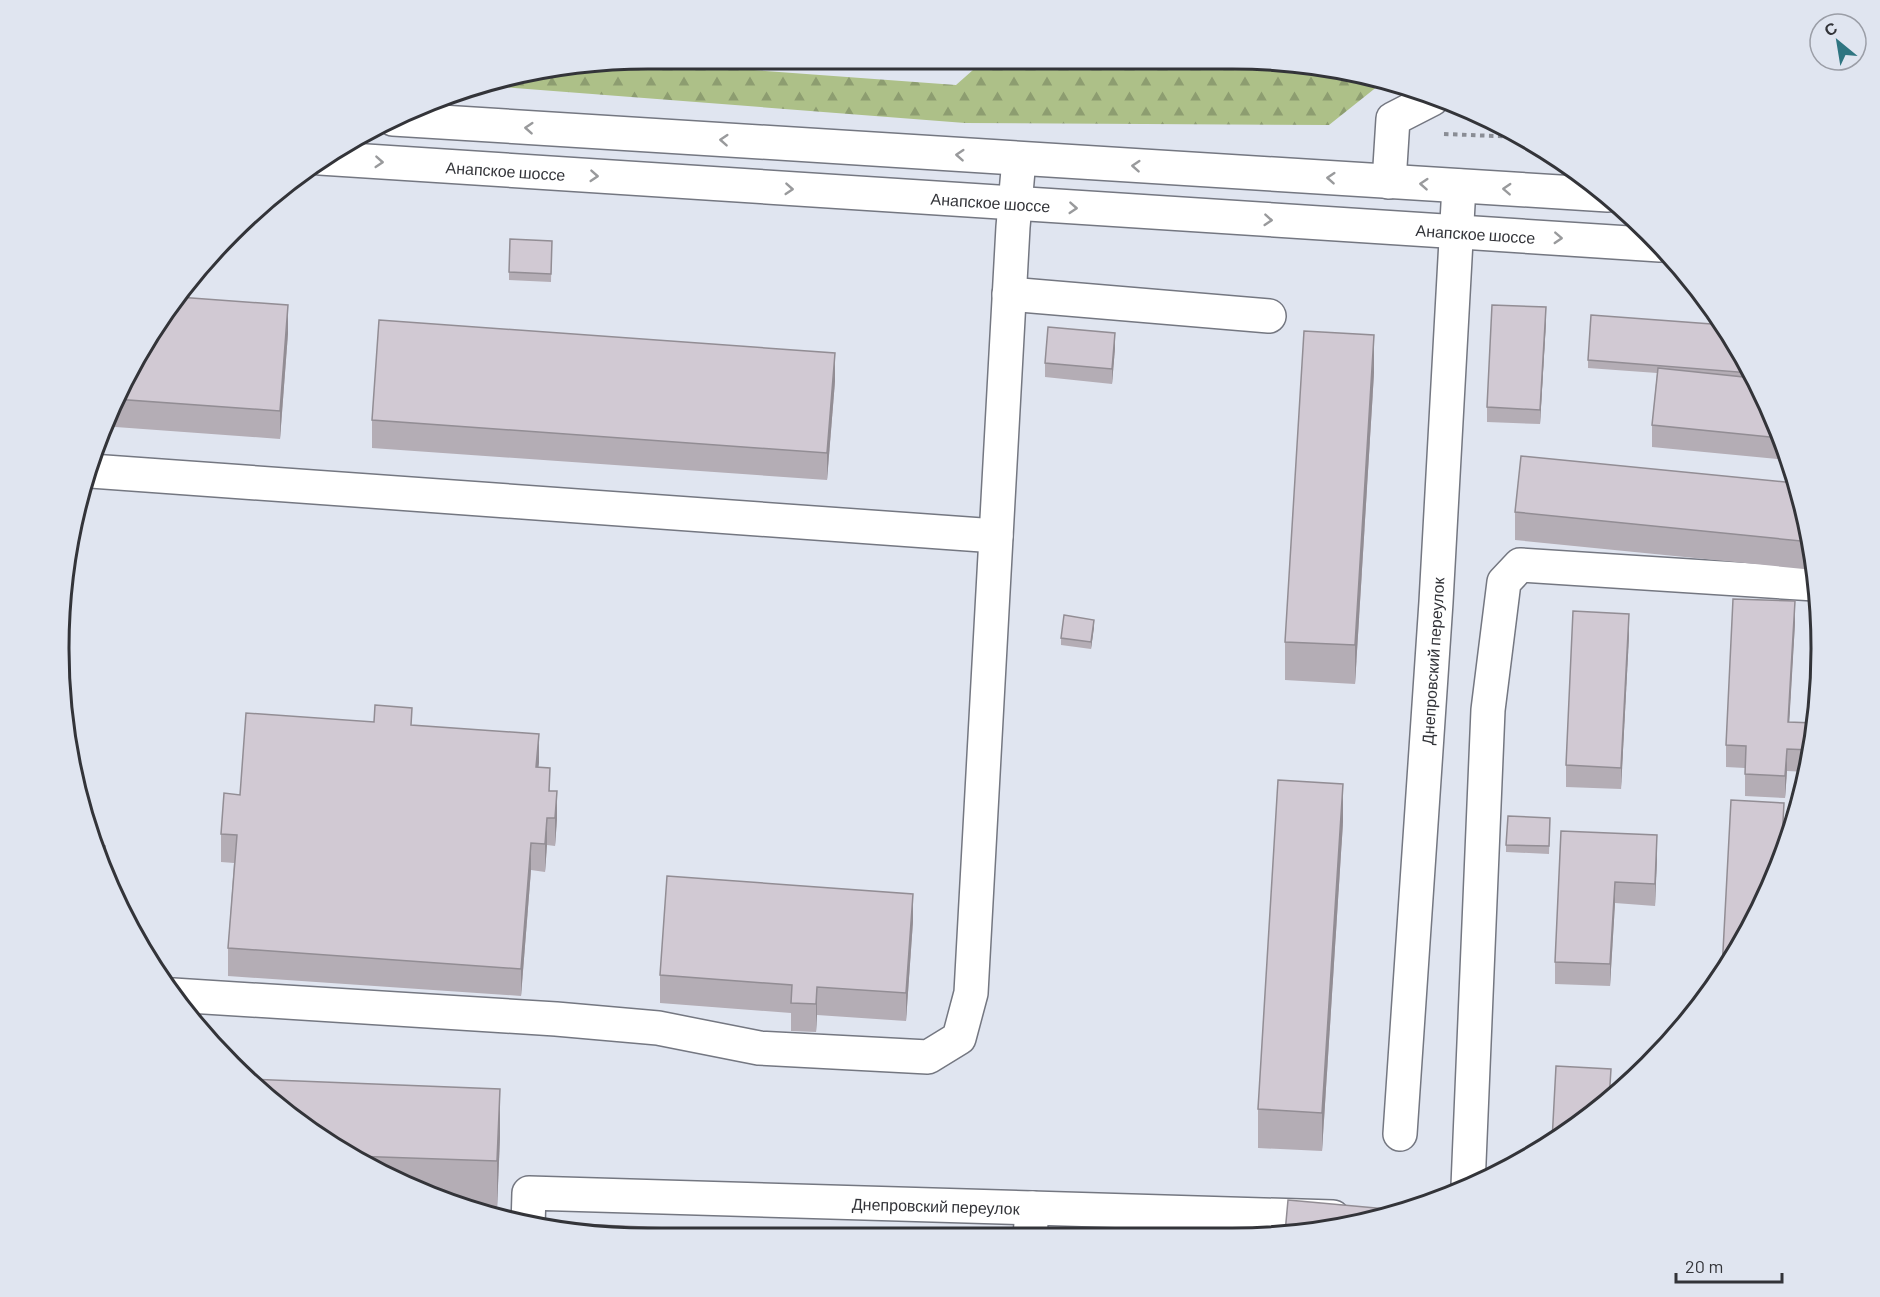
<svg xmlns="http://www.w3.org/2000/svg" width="1880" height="1297" font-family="Barlow,sans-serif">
  <defs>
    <pattern id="forest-firs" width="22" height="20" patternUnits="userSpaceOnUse" patternTransform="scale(1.5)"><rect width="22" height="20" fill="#adc088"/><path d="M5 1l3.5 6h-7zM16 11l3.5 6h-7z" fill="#8d9d70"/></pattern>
  </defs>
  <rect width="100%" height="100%" fill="#e0e5f0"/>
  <path fill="url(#forest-firs)" d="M982,59H1232L1346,70L1383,82L1329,125L965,123L477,85L495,79L632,61L956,85L982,62Z"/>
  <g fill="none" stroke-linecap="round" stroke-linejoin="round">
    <g stroke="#747781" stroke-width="36">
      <g id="minor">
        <path d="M1389,182L1393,119L1432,99"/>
        <path d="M1009,294L1269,316"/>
        <path d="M91,471L996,536"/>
        <path d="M173,995L556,1019L658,1028L759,1048L928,1057L959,1038L971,993L1013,227L1019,159"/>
        <path id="s1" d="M1400,1134L1436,602L1459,186"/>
        <path d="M1468,1186L1488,710L1504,582L1520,565L1815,584"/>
        <path id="s2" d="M528,1226L529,1193L1333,1217"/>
        <path d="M1030,1238L1032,1208"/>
      </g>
    </g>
    <g stroke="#747781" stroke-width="36">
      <g id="highway">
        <path d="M393,119L1608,195"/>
        <path id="s3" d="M320,158L1660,245"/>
      </g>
    </g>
    <path stroke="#8a8d95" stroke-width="4" stroke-dasharray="4.5 4.5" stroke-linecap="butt" d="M1444,134L1521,137"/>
    <use href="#minor" stroke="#fff" stroke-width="33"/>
    <use href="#highway" stroke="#fff" stroke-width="33"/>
  </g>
  <g fill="#b4adb5">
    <path d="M552,241L551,282L509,280V272Z"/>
    <path d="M1546,322L1540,424L1487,422V407Z"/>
    <path d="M1725,325L1777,423L1788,460L1652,447V425L1657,373L1588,368V360Z"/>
    <path d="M288,333L280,439L102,426L104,422L138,353Z"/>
    <path d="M1115,348L1112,384L1045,377V363Z"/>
    <path d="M1374,373L1355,684L1285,680V642Z"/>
    <path d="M835,381L827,480L372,448V420Z"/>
    <path d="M1515,512L1810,534L1814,570L1515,540Z"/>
    <path d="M1795,623L1789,722L1814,723L1810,764L1808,772L1787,771L1785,798L1745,796V768L1726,767V745Z"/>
    <path d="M1094,627L1091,649L1061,645V638Z"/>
    <path d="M1629,636L1621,789L1566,787V765Z"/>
    <path d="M412,725L539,762L538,767L550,791L557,819L555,846L547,845L545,872L531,870L521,996L228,976V948L234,863L221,862V834L240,795Z"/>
    <path d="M1550,818L1549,854L1506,852V845Z"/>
    <path d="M1343,822L1322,1151L1258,1148V1109Z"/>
    <path d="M1561,831L1657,857L1655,906L1615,903L1610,986L1555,984V962Z"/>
    <path d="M913,921L906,1021L817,1015L816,1032L791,1031V1013L660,1003V975Z"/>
    <path d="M500,1137L497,1209L472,1208L422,1193L320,1139Z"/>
  </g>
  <g fill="#928d94">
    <path d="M288,305V333L280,439V411Z"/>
    <path d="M1546,307V322L1540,424V410Z"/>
    <path d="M1115,333V348L1112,384V369Z"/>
    <path d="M1374,335V373L1355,684V645Z"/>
    <path d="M835,353V381L827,480V453Z"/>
    <path d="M1795,601V623L1788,744V722Z"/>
    <path d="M1629,614V636L1621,789V768Z"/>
    <path d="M1094,620V627L1091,649V642Z"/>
    <path d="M539,734V762L536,795V767Z"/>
    <path d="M1787,749V771L1785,798V776Z"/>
    <path d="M1343,784V822L1322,1151V1113Z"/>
    <path d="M557,791V819L555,846V818Z"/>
    <path d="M1784,803L1783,855L1781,859Z"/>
    <path d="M547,818V845L545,872V844Z"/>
    <path d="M1657,835V857L1655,906V884Z"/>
    <path d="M531,843V870L521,996V969Z"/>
    <path d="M1615,882V903L1610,986V964Z"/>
    <path d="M913,894V921L906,1021V993Z"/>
    <path d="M817,987V1015L816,1032V1004Z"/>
    <path d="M500,1089V1137L497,1209V1161Z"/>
  </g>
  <g fill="#d1c9d3" stroke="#928d94" stroke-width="1.5">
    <path d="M510,239L552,241L551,274L509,272Z"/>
    <path d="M178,297L288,305L280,411L115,399L138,353Z"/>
    <path d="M1492,305L1546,307L1540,410L1487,407Z"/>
    <path d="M1591,315L1725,325L1750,373L1588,360Z"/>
    <path d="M379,320L835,353L827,453L372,420Z"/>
    <path d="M1048,327L1115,333L1112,369L1045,363Z"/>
    <path d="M1304,331L1374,335L1355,645L1285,642Z"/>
    <path d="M1658,368L1753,378L1777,423L1781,438L1652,425Z"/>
    <path d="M1521,456L1795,483L1810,534L1811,542L1515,512Z"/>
    <path d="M1733,599L1795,601L1788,722L1814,723L1811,750L1787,749L1785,776L1745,774L1746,746L1726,745Z"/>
    <path d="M1573,611L1629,614L1621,768L1566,765Z"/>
    <path d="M1064,615L1094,620L1091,642L1061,638Z"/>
    <path d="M375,705L412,708L411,725L539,734L536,767L550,768L549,791H557L555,818H547L545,844L531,843L521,969L228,948L237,835L221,834L224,793L240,795L246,713L374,722Z"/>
    <path d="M1278,780L1343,784L1322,1113L1258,1109Z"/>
    <path d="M1731,800L1784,803L1781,859L1776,875L1725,970H1722Z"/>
    <path d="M1508,816L1550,818L1549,846L1506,845Z"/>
    <path d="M1561,831L1657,835L1655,884L1615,882L1610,964L1555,962Z"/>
    <path d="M98,846H105L104,864Z"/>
    <path d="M667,876L913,894L906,993L817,987L816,1004L791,1003L792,985L660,975Z"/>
    <path d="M1556,1066L1611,1069L1609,1100L1590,1117L1552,1141Z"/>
    <path d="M248,1079L500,1089L497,1161L352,1156L320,1139Z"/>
    <path d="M1288,1200L1398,1210L1346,1227L1285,1233Z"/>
    <path d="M553,1223L920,1239H648L553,1229Z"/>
  </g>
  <defs><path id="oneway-chevron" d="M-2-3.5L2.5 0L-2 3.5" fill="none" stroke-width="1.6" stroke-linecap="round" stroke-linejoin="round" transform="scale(1.5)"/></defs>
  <g stroke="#999a9c">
    <use href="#oneway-chevron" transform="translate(529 128) rotate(-176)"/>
    <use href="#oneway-chevron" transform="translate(724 140) rotate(-176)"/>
    <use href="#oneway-chevron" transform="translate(960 155) rotate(-176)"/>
    <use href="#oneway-chevron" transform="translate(379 162) rotate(4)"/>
    <use href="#oneway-chevron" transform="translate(1136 166) rotate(-176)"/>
    <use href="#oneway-chevron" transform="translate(594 176) rotate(4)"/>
    <use href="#oneway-chevron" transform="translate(1331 178) rotate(-176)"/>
    <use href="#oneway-chevron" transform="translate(1424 184) rotate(-176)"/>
    <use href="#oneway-chevron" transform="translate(789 189) rotate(4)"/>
    <use href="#oneway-chevron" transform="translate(1507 189) rotate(-177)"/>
    <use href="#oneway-chevron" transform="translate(1073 208) rotate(4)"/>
    <use href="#oneway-chevron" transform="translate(1268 220) rotate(4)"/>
    <use href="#oneway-chevron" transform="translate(1558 238) rotate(3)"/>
  </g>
  <g text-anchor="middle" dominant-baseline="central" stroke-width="4.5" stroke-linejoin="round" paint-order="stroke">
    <g font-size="16" fill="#333439" stroke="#e0e5f0">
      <text stroke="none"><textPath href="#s3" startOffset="186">Анапское шоссе</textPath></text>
      <text stroke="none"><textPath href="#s3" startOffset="672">Анапское шоссе</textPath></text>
      <text stroke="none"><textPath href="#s3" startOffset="1158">Анапское шоссе</textPath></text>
      <text stroke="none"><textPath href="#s1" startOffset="474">Днепровский переулок</textPath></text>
      <text stroke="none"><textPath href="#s2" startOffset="440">Днепровский переулок</textPath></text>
    </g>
  </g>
  <path d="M0 0H1880V1297H0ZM648 69H1232A579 579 0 0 1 1811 648V649A579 579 0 0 1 1232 1228H648A579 579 0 0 1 69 649V648A579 579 0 0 1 648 69Z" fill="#e0e5f0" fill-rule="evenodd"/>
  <path fill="none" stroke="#333439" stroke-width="3" d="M648 69H1232A579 579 0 0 1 1811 648V649A579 579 0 0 1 1232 1228H648A579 579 0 0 1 69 649V648A579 579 0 0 1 648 69Z"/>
  <g transform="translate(1838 42) rotate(330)"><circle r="28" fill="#e0e5f0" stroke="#9b9ea7" stroke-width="1.5"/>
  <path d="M0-4.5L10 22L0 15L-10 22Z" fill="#2f7581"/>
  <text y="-9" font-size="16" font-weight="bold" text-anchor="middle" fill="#333439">С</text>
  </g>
  <path d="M1676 1273v9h106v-9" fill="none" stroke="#333439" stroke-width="3"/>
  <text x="1685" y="1273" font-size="18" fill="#333439" stroke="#e0e5f0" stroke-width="4.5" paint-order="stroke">20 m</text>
</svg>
